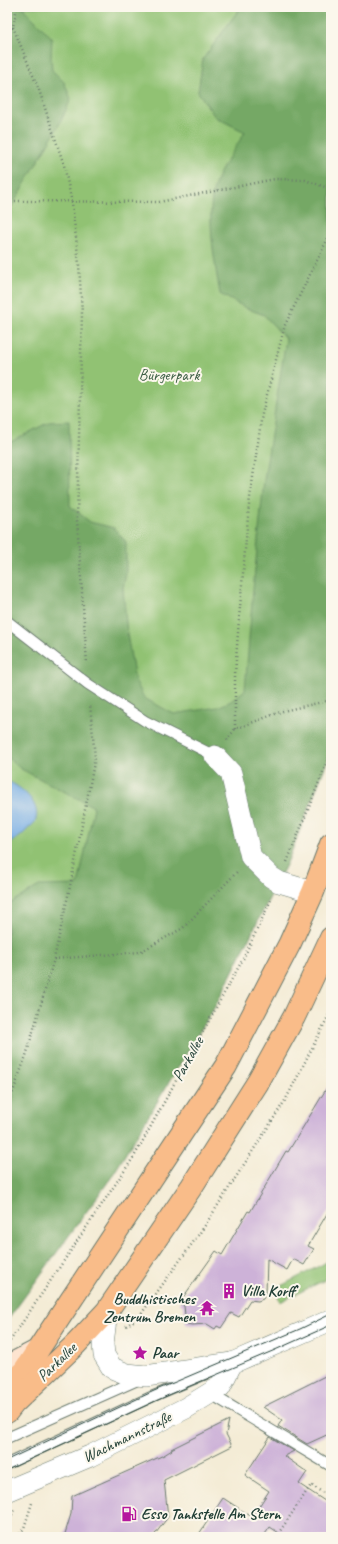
<svg xmlns="http://www.w3.org/2000/svg" width="338" height="1544" font-family="Caveat,sans-serif">
  <rect width="100%" height="100%" fill="#fbf7ec"/>
  <filter id="ink" filterUnits="userSpaceOnUse"><feTurbulence type="fractalNoise" baseFrequency=".025" numOctaves="2"/><feDisplacementMap in="SourceGraphic" scale="8" xChannelSelector="R" yChannelSelector="G"/><feConvolveMatrix kernelMatrix="1 2 1 2 8 2 1 2 1" color-interpolation-filters="sRGB"/></filter>
  <filter id="wash" filterUnits="userSpaceOnUse"><feTurbulence type="fractalNoise" baseFrequency=".012" numOctaves="4" result="noise"/><feDisplacementMap in="SourceGraphic" scale="16" xChannelSelector="R" yChannelSelector="G"/><feGaussianBlur stdDeviation="0.9" result="paint"/><feColorMatrix in="noise" values="0 0 0 0 0 0 0 0 0 0 0 0 0 0 0 0 0 1.4 0 .05"/><feComposite in="paint" operator="in"/></filter>
  <g filter="url(#wash)">
    <rect width="100%" height="100%" fill="#f4ecd6"/>
    <g fill="#91c273" stroke="#588054">
      <path d="M7,7H331V743L7,1316Z"/>
      <path d="M331,1252V1277L280,1302L275,1289L325,1263Z"/>
    </g>
    <g fill="#74a865" stroke="#4a724c">
      <path d="M7,7H24V9L52,38L51,58L52,70L64,82L71,99L60,123L12,206L7,204Z"/>
      <path d="M243,7H331V752L287,863L216,1005L111,1178L7,1321V908L9,904L39,886L78,885L94,807L21,769L7,757V444L49,422L69,421L70,506L90,522L114,528L126,542V574L123,588L127,634L135,680L144,698L174,714L218,707L231,701L245,690L253,590L264,480L286,339L264,315L246,308L220,294C215,263 204,208 217,179C224,163 236,147 245,132L215,117L198,92L203,59L240,8Z"/>
    </g>
    <path fill="#75ace4" stroke="#4a748c" d="M7,781C21,786 43,805 35,822C33,825 28,828 26,831C21,836 14,842 7,843Z"/>
    <g id="blocks">
      <g fill="#cdb2d8">
        <path d="M331,1081V1207L308,1246L314,1249L304,1265L293,1259L287,1270L267,1259L266,1294L263,1299L258,1301L250,1300L239,1317L231,1313L221,1328L217,1326L215,1329L207,1324L192,1325L186,1324L184,1306L179,1303L216,1251L222,1255L248,1211L250,1212L286,1151L288,1152Z"/>
        <path d="M331,1373V1433L307,1444L278,1426L282,1420L263,1407Z"/>
        <path d="M229,1420L226,1434L232,1446L164,1480L168,1517L153,1537H64L71,1514L72,1496L164,1455L172,1450L171,1449Z"/>
        <path d="M270,1437L294,1451L284,1456L307,1472L299,1484L331,1505V1537H285L270,1527L263,1537H197L223,1498L252,1517L269,1491L245,1475Z"/>
      </g>
    </g>
  </g>
  <g filter="url(#ink)">
    <use href="#blocks" fill-opacity="0" stroke="#6a7a6d" stroke-width="1"/>
    <g fill="none" stroke-linecap="round" stroke-linejoin="round">
      <g stroke="#6a7a6d" stroke-width="12">
        <g id="lane">
          <path d="M7,621L88,684L145,721L215,756"/>
          <path d="M209,1393L331,1466"/>
          <path d="M7,1438L140,1379"/>
          <path d="M7,1464L151,1397L206,1374"/>
        </g>
      </g>
      <g stroke="#6a7a6d" stroke-width="22">
        <g id="street">
          <path d="M215,756L231,773L251,857L271,877L279,882L313,892"/>
          <path d="M107,1311L103,1344L104,1355L112,1368L127,1374L146,1376L232,1363L331,1320"/>
          <path d="M7,1491L90,1456L186,1408L220,1387L232,1363"/>
        </g>
      </g>
      <g stroke="#6a7a6d" stroke-width="24">
        <path id="secondary" d="M7,1371L14,1363L37,1351"/>
      </g>
      <g stroke="#6a7a6d" stroke-width="24">
        <g id="primary">
          <path d="M7,1387L24,1371L226,1066L290,943L313,892L331,844"/>
          <path d="M7,1412L14,1403L76,1344L107,1311L192,1186L258,1082L294,1017L331,938"/>
        </g>
      </g>
      <g stroke="#6a7a6d" stroke-width="2.5" stroke-dasharray="1 3" stroke-linecap="butt">
        <path d="M13,27L39,90L64,165L72,203L79,264L82,313L77,520L87,664"/>
        <path d="M7,35L13,27L17,7"/>
        <path d="M7,200L14,201L159,202L275,179L305,180L331,189"/>
        <path d="M235,729V674L239,619L249,505L262,414L285,325L331,232"/>
        <path d="M227,740L235,729L283,711L331,700"/>
        <path d="M287,862L331,752"/>
        <path d="M54,959L140,952L183,928L237,872"/>
        <path d="M7,1108L26,1056L54,959L71,882L95,758L90,704"/>
        <path d="M126,1326L139,1317L202,1230L286,1099L331,1011"/>
        <path d="M10,1341L135,1155L243,959L271,900"/>
        <path d="M7,1526L14,1510"/>
        <path d="M18,1537L24,1528L32,1503"/>
        <path d="M276,1537L311,1485L331,1498"/>
      </g>
      <use href="#lane" stroke="#fff" stroke-width="10"/>
      <use href="#street" stroke="#fff" stroke-width="21"/>
      <use href="#secondary" stroke="#fde4d0" stroke-width="22"/>
      <use href="#primary" stroke="#f9bc89" stroke-width="22"/>
      <g stroke="#1f3d34" stroke-width="1">
        <path d="M7,1460L154,1391L300,1329L331,1314"/>
        <path d="M7,1470L171,1394L275,1350L331,1325"/>
      </g>
    </g>
  </g>
  <defs>
    <g id="building-bare" transform="scale(1.2)"><path d="M-4-6H4V6H1V3H-1V6H-4ZM-2.5-4.3h1.7v1.8h-1.7ZM.8-4.3h1.7v1.8H.8ZM-2.5-1h1.7V.8h-1.7ZM.8-1h1.7V.8H.8Z" fill="#b5179e" stroke="#fbf7ec" stroke-width="2.5" paint-order="stroke"/></g>
    <g id="temple-bare" transform="scale(1.2)"><path d="M0-6L5-2H3V0L6.5 2.5H4V6H1.5V3h-3V6H-4V2.5H-6.5L-3 0V-2H-5Z" fill="#b5179e" stroke="#fbf7ec" stroke-width="2.5" paint-order="stroke"/></g>
    <g id="sight-bare" transform="scale(1.2)"><path d="M0-6L1.8-2.2L6-1.7L2.9 1.2L3.7 5.4L0 3.3L-3.7 5.4L-2.9 1.2L-6-1.7L-1.8-2.2Z" fill="#b5179e" stroke="#fbf7ec" stroke-width="2.5" paint-order="stroke"/></g>
    <g id="fuel-bare" transform="scale(1.2)"><path d="M-5.5-6h7V0h2V4h1.3V-2.5L3-4.5l.8-.8L6-3V5H2.5V1h-1V6h-7ZM-4.2-4.7v3.2H.2V-4.7Z" fill="#b5179e" stroke="#fbf7ec" stroke-width="2.5" paint-order="stroke"/></g>
  </defs>
  <g fill-rule="evenodd">
    <use href="#building-bare" x="229" y="1291"/>
    <use href="#temple-bare" x="207" y="1308"/>
    <use href="#sight-bare" x="140" y="1353"/>
    <use href="#fuel-bare" x="129" y="1514"/>
  </g>
  <g text-anchor="middle" dominant-baseline="central" stroke-width="4" stroke-linejoin="round" paint-order="stroke">
    <g font-size="16" fill="#3c5e44" stroke="#fbf7ec">
      <text x="169" y="375">Bürgerpark</text>
    </g>
    <g font-size="16" fill="#1f3d34" stroke="#fbf7ec">
      <text transform="translate(188 1059) rotate(-61)">Parkallee</text>
      <text transform="translate(57 1362) rotate(-44)">Parkallee</text>
      <text transform="translate(127 1437) rotate(-26)">Wachmannstraße</text>
    </g>
    <g font-size="16" font-weight="bold" fill="#1f3d34" stroke="#fbf7ec" text-anchor="start">
      <text x="241" y="1291">Villa Korff</text>
      <text x="195" y="1299" text-anchor="end">Buddhistisches<tspan x="195" dy="18">Zentrum Bremen</tspan></text>
      <text x="152" y="1353">Paar</text>
      <text x="141" y="1514">Esso Tankstelle Am Stern</text>
    </g>
  </g>
  <rect width="338" height="1544" fill="none" stroke="#fbf7ec" stroke-width="24"/>
</svg>
